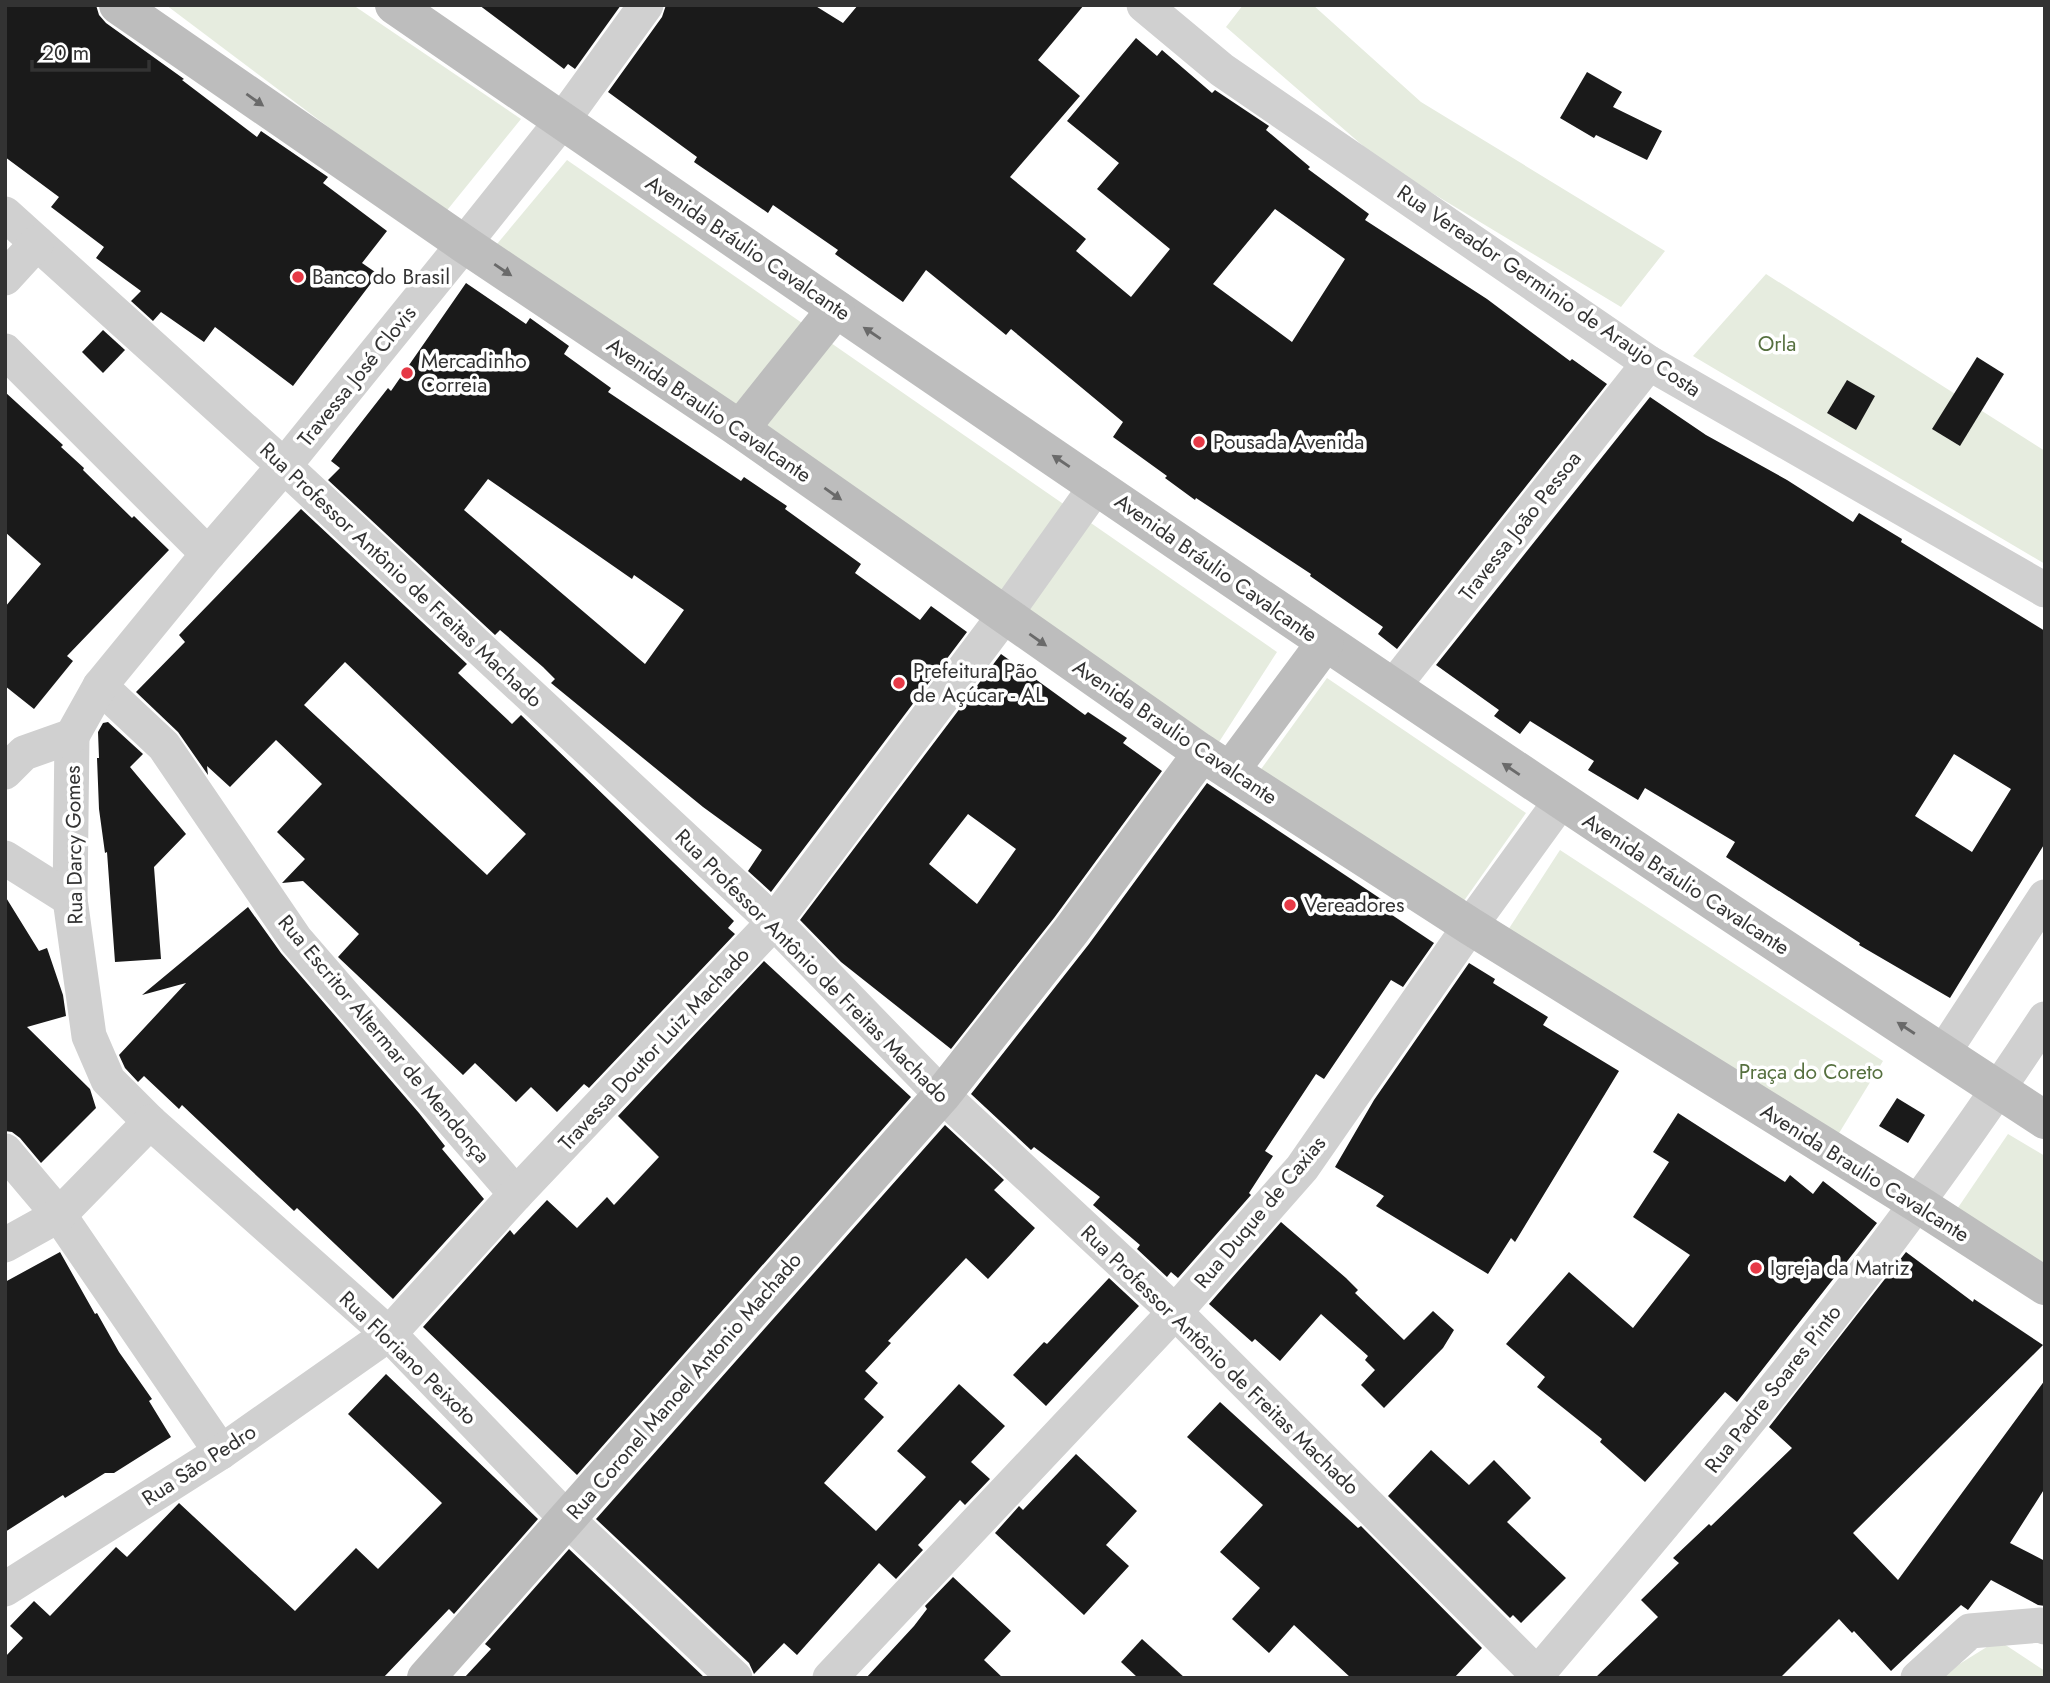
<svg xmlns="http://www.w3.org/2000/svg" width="2050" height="1683" font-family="Jost,sans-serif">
  <rect width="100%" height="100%" fill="#fff"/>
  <g fill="#e6ecdf">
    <path d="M166,5H353L521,119L444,214Z"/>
    <path d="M1243,5H1313L1421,102L1665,251L1621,307L1384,164L1226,27Z"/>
    <path d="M567,160L1277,652L1219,742L497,244Z"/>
    <path d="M1766,274L2045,451V564L1693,356Z"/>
    <path d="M1327,678L1526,813L1461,905L1259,772Z"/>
    <path d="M1560,850L1883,1061L1833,1143L1508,930Z"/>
    <path d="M2008,1134L2045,1156V1274L1951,1218Z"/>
    <path d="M1998,1640L2045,1671V1678H1937Z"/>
  </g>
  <g fill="#1a1a1a" fill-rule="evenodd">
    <path d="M5,5H96L99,15L106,23L184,79L182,80L257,137L261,131L328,177L323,183L387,231L362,263L378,274L293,386L215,327L204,342L161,312L153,321L131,301L141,291L96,258L104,247L51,207L59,197L5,157Z"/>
    <path d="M479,5H621L575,69L568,64L564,69Z"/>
    <path d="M666,5H814L843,23L858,5H1084L1038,60L1080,96L1010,177L1086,239L1076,251L1131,297L1170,249L1097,189L1119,163L1067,121L1136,38L1157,56L1162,50L1212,93L1215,90L1269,126L1266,130L1310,167L1308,169L1369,214L1365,220L1487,299L1570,361L1572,359L1607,384L1397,649L1378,634L1383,627L1310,576L1311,574L1196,498L1195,500L1165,478L1167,476L1113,437L1123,422L1011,329L1006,335L926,270L903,302L835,254L838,250L773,205L768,213L694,162L697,157L608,92L662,17ZM1275,209L1345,259L1292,342L1213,284Z"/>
    <path d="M1587,72L1622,92L1613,107L1662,131L1647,160L1596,135L1594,138L1560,118Z"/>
    <path d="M466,283L526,324L530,318L569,346L564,354L611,388L608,392L741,481L744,477L787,506L785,509L861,564L855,573L920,620L931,606L967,632L771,892L748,871L762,850L703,807L551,683L555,679L543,667L500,630L495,635L328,480L340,468L331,461L388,388L391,391ZM488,479L632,579L634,575L684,610L645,664L464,510Z"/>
    <path d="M103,330L125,350L103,373L82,352Z"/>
    <path d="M1977,357L2004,374L1960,446L1932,429Z"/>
    <path d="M1847,380L1875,396L1856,430L1827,413Z"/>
    <path d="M5,392L63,445L61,447L84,468L83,470L132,518L134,516L169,550L67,656L73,661L34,709L5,686V607L41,564L5,532Z"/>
    <path d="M1650,397L1706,435L1787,480L1853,522L1859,513L1902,539L1901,542L2045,631V843L1950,998L1859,945L1860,943L1726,857L1735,842L1645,788L1638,800L1588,770L1594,761L1530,721L1520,734L1494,716L1499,710L1436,665ZM1954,754L2011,789L1972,852L1915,816Z"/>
    <path d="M301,509L467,664L458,673L512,724L521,715L734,921L728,928L735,934L589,1088L584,1084L557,1112L531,1087L516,1102L475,1063L463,1075L338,957L359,934L303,881L282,883L305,859L277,832L322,784L276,740L230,787L207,766L208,775L178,732L136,692L185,642L179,635ZM345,662L526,834L487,875L304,705Z"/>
    <path d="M1001,654L1085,715L1088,712L1127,738L1123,743L1162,771L1054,918L951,1049L841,962L800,920ZM968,814L1016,849L977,904L929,864Z"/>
    <path d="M108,722L143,754L130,767L186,834L154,867L161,959L115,962L107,852L105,853L99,809L97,758H99L98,732L103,723Z"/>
    <path d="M1207,783L1396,909L1392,915L1434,943L1403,987L1391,980L1324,1079L1316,1074L1265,1151L1273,1156L1249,1193L1251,1195L1178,1278L1171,1272L1167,1277L1137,1249L1140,1245L1093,1205L1100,1197L1034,1147L1031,1150L971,1094L1089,944Z"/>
    <path d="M5,896L39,951L47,948L63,995L66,1016L27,1027L90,1089L96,1108L41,1163L20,1138L12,1132L5,1131Z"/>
    <path d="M248,907L281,953L419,1113L445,1146L442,1149L484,1199L393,1299L297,1208L294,1211L182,1105L179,1109L144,1076L138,1082L125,1068L119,1055L186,983L142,995Z"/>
    <path d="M764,961L911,1097L577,1475L423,1327L510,1230L514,1235L547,1200L577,1228L607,1197L614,1205L659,1157L618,1116Z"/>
    <path d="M1469,963L1495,979L1493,983L1548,1017L1543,1025L1619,1071L1515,1242L1511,1238L1488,1274L1376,1206L1384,1196L1335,1167L1374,1100Z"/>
    <path d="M1897,1098L1925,1115L1908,1143L1879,1126Z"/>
    <path d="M1678,1113L1785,1182L1790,1175L1813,1194L1823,1181L1877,1223L1737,1402L1725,1392L1645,1482L1600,1442L1602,1439L1537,1387L1545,1377L1506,1344L1569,1272L1633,1328L1690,1255L1633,1217L1669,1162L1653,1152Z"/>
    <path d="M945,1125L1004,1180L994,1190L1035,1228L988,1279L966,1258L888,1341L891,1343L865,1371L878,1383L864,1399L884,1417L824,1483L876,1531L926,1477L897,1451L959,1384L1005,1426L971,1462L990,1479L965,1505L960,1500L918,1545L923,1550L896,1579L879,1563L797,1655L784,1643L754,1674L749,1663L596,1519Z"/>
    <path d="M1281,1222L1346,1278L1358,1290L1355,1293L1404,1340L1433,1311L1454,1330L1443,1348L1384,1408L1361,1385L1375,1370L1365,1360L1368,1356L1321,1314L1280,1361L1255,1339L1252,1342L1209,1304Z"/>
    <path d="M60,1252L95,1314L97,1313L119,1352L152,1399L149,1401L171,1437L114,1473H105L65,1498L63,1495L5,1532V1282Z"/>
    <path d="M1906,1252L1973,1302L1974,1299L2043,1345L1853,1533L1898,1580L2045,1380V1488L2010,1543L2045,1561V1606L2038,1605L1991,1580L1968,1610L1961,1605L1891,1671L1854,1631L1852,1633L1839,1619L1780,1678H1595L1658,1617L1641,1600L1679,1563L1673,1558L1709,1524L1711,1526L1792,1448L1769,1427Z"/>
    <path d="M1109,1278L1139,1306L1046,1406L1013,1375L1044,1342L1047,1344Z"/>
    <path d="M386,1374L538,1519L454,1614L449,1609L383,1678H5V1657L23,1638L10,1626L34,1601L50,1616L116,1547L127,1557L179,1503L295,1611L356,1548L378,1569L442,1503L348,1414Z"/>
    <path d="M1220,1402L1358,1528L1361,1526L1482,1648L1454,1678H1351L1294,1625L1269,1653L1232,1619L1260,1588L1220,1552L1263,1505L1187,1437Z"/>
    <path d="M1431,1450L1469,1485L1494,1460L1531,1498L1507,1522L1566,1578L1521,1623L1513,1615L1510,1618L1388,1496Z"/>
    <path d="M1076,1454L1137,1511L1106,1545L1129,1566L1084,1615L995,1533L1019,1506L1023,1510Z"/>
    <path d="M569,1549L705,1678H464L491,1649L485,1644Z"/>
    <path d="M953,1577L1011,1631L984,1660L1003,1678H866L914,1626L927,1609L925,1606Z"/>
    <path d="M1142,1639L1185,1678H1138L1121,1662Z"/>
  </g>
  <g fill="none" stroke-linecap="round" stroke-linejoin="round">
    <g stroke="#d0d0d0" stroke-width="35">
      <path d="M1144,5L1222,70L1649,363L2045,590"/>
      <path d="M5,214L284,466L774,922L942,1095L1175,1312L1541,1678"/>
      <path d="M5,278L37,243"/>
      <path d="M5,351L208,554"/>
      <path d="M100,686L164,746L296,940L516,1194"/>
      <path d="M1392,688L1649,363"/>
      <path d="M72,736L70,899L89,1036L108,1080L150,1122L389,1334L567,1519L735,1678"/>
      <path d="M5,772L24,753L72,736L100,686L208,554L284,466L464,244L562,121L646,5"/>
      <path d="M5,858L70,899"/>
      <path d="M1943,1053L2045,897"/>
      <path d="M5,1151L59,1215L221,1452"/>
      <path d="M5,1245L59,1215L150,1122"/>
      <path d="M5,1589L221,1452L389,1334L516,1194L774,922L1004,616L1097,485"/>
      <path d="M830,1678L1175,1312L1302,1168L1470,926L1560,802"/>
      <path d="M1534,1678C1714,1466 1893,1252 2045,1019"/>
      <path d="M1918,1678L1970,1631L2041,1625L2045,1627"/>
    </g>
    <g stroke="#bdbdbd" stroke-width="38">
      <path d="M118,5L464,244L740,429L1202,753L1470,926L1918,1204L2045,1286"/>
      <path d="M394,5C941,382 1489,757 2045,1120"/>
      <path d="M740,429L836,309"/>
      <path d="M1230,771L1325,643"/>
      <path d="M426,1678L942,1095L1071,931L1202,753"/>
    </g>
  </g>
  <defs><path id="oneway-solid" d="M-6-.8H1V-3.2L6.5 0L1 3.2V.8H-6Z" transform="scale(1.75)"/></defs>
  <g fill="#6a6a6a">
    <use href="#oneway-solid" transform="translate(255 100) rotate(35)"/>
    <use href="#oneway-solid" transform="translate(503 270) rotate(34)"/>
    <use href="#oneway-solid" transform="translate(872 333) rotate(-146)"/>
    <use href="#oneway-solid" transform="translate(1061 461) rotate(-146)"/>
    <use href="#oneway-solid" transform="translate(833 494) rotate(35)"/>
    <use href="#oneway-solid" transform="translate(1038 640) rotate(35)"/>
    <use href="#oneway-solid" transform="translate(1511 769) rotate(-146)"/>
    <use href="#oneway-solid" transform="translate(1906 1028) rotate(-147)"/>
  </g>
  <g fill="#e63946" stroke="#fff" stroke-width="2.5">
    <circle cx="298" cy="277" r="7"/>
    <circle cx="407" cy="373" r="7"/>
    <circle cx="1199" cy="442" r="7"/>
    <circle cx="899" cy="683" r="7"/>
    <circle cx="1290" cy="905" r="7"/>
    <circle cx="1756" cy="1268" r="7"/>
  </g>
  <g text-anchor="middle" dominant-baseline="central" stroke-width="7" stroke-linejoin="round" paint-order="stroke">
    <g font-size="21" fill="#333" stroke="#fff">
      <text transform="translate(748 248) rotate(34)">Avenida Bráulio Cavalcante</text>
      <text transform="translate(1549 291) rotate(34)">Rua Vereador Germinio de Araujo Costa</text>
      <text transform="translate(357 376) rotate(-51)">Travessa José Clovis</text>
      <text transform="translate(709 410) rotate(34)">Avenida Braulio Cavalcante</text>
      <text transform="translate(1520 526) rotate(-52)">Travessa João Pessoa</text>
      <text transform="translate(1216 568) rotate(35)">Avenida Bráulio Cavalcante</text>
      <text transform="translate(401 575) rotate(43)">Rua Professor Antônio de Freitas Machado</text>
      <text transform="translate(1175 732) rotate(34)">Avenida Braulio Cavalcante</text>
      <text transform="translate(74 845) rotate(-91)">Rua Darcy Gomes</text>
      <text transform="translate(1686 884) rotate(33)">Avenida Bráulio Cavalcante</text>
      <text transform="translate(812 966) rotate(45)">Rua Professor Antônio de Freitas Machado</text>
      <text transform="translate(384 1039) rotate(50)">Rua Escritor Altermar de Mendonça</text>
      <text transform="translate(654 1049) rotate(-47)">Travessa Doutor Luiz Machado</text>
      <text transform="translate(1865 1173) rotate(32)">Avenida Braulio Cavalcante</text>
      <text transform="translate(1260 1212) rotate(-50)">Rua Duque de Caxias</text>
      <text transform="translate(408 1358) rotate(44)">Rua Floriano Peixoto</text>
      <text transform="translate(1220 1360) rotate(44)">Rua Professor Antônio de Freitas Machado</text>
      <text transform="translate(684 1386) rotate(-49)">Rua Coronel Manoel Antonio Machado</text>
      <text transform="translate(1773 1389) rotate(-52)">Rua Padre Soares Pinto</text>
      <text transform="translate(199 1465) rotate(-33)">Rua São Pedro</text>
    </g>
    <g font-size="21" fill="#333" stroke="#fff" text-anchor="start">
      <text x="312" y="277">Banco do Brasil</text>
      <text x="421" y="361">Mercadinho<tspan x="421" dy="24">Correia</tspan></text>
      <text x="1213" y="442">Pousada Avenida</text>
      <text x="913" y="671">Prefeitura Pão<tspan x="913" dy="24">de Açúcar - AL</tspan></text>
      <text x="1304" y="905">Vereadores</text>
      <text x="1770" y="1268">Igreja da Matriz</text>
    </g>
    <g font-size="21" fill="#56703f" stroke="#fff">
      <text x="1777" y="344">Orla</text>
      <text x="1811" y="1072">Praça do Coreto</text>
    </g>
  </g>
  <rect width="2050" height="1683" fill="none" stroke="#333333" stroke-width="14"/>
  <path d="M32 60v10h117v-10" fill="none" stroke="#333333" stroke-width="3.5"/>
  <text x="42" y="60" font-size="21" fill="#333333" stroke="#ffffff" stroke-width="5" paint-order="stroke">20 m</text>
</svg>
